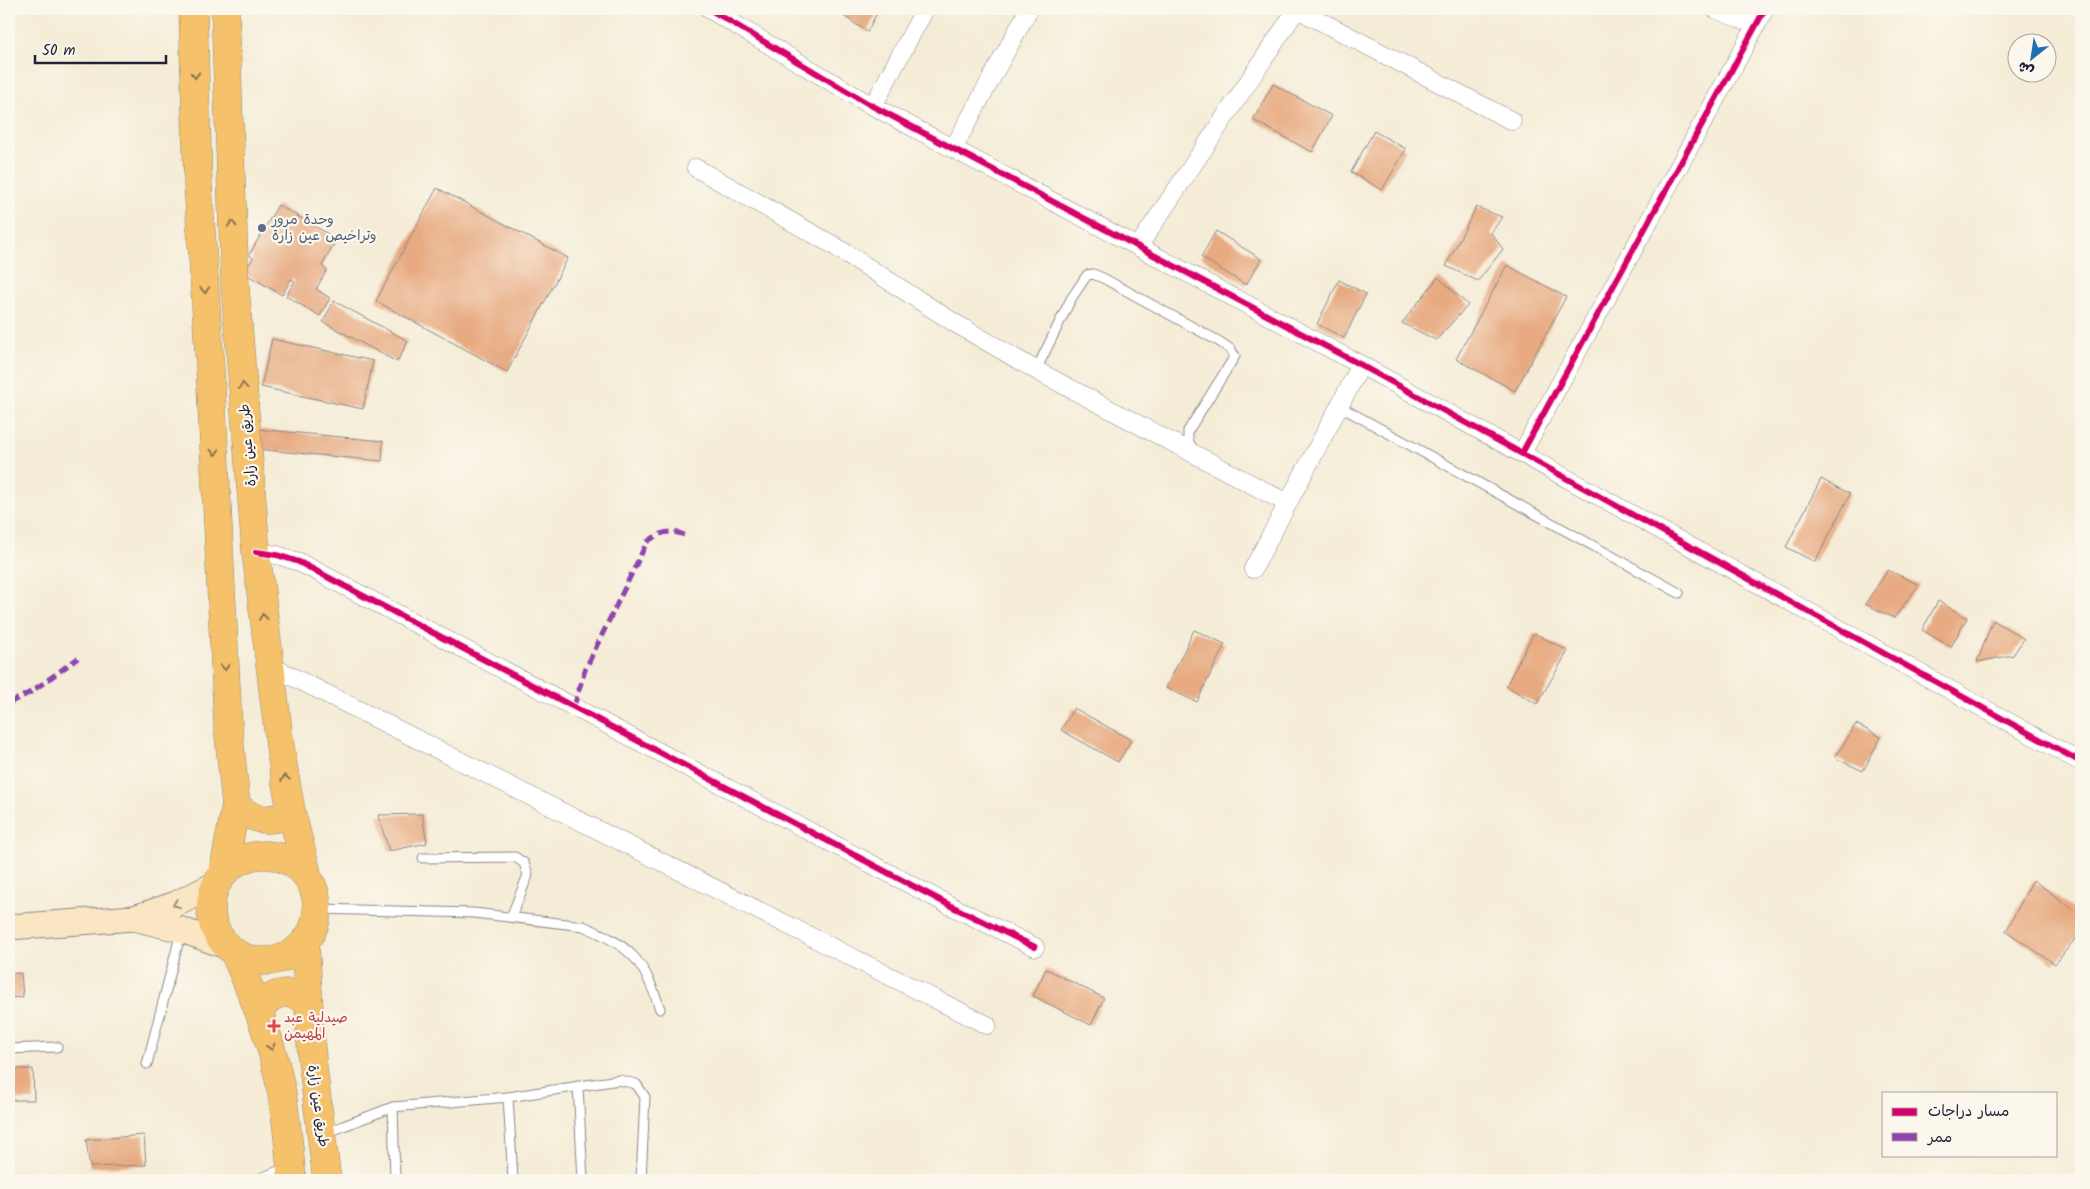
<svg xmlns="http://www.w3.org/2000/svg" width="2090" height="1189" font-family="Kalam,'Playpen Sans Arabic',sans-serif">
  <rect width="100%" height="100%" fill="#fbf7ec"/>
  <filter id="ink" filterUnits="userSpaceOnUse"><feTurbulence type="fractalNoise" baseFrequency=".02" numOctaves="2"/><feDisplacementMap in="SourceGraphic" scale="10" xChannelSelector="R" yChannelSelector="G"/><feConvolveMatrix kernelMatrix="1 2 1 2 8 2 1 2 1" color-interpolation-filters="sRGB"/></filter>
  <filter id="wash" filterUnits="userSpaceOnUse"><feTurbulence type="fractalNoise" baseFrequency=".0096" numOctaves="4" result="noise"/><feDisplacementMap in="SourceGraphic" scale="20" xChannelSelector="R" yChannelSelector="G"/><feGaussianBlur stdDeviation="1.12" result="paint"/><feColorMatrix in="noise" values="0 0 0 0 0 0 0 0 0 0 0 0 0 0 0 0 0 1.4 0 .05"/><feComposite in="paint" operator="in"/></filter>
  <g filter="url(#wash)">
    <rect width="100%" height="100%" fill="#f4ecd6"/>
    <g id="blocks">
      <g fill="#e7aa81">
        <path d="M840,9H879L867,32L838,12Z"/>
        <path d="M1273,84L1332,116L1312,152L1253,120Z"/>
        <path d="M1374,131L1406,149L1382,190L1351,172Z"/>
        <path d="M437,188L568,258L507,372L376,301Z"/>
        <path d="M278,205L337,239L322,266L327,270L316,289L330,298L320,316L286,296L295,281L291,279L282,295L244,273L253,258L249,255Z"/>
        <path d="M1476,207L1502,217L1491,233L1503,249L1478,281L1446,266Z"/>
        <path d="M1216,231L1261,259L1246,285L1201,257Z"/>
        <path d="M1507,265L1566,297L1515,391L1456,359Z"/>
        <path d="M1438,277L1468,305L1436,340L1402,323Z"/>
        <path d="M1339,280L1366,294L1344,338L1317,324Z"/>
        <path d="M334,301L408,341L397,362L323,322Z"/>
        <path d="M272,339L373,361L363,409L261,387Z"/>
        <path d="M257,429L383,441L382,461L255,449Z"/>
        <path d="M1821,479L1850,494L1815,562L1786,547Z"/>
        <path d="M1888,570L1919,585L1894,618L1865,604Z"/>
        <path d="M1938,601L1967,618L1951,647L1922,630Z"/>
        <path d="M1993,620L2024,639L2013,655L1977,662Z"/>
        <path d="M1194,630L1225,644L1197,702L1166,688Z"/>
        <path d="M1534,633L1568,651L1537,704L1506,686Z"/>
        <path d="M1074,708L1131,740L1118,762L1061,730Z"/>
        <path d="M1856,724L1881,737L1863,771L1835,758Z"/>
        <path d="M422,814L427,843L389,851L378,815Z"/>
        <path d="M2033,880L2081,915V932L2055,964L2006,931Z"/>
        <path d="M1046,969L1104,998L1091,1025L1033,996Z"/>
        <path d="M21,973L23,997L9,998V974Z"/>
        <path d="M9,1069H33L34,1100H9Z"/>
        <path d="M144,1135L146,1165L90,1167L86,1140Z"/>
      </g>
    </g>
  </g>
  <g filter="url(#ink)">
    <use href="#blocks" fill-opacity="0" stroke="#8b8788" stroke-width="1"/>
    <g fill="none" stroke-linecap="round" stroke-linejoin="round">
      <g stroke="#8b8788" stroke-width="11">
        <g id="lane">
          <path d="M1034,369L1040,362L1071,299L1087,275L1093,274L1103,278L1220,342L1230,349L1235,356L1188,431V440L1193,450"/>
          <path d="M1339,406L1679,593"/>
          <path d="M423,858L515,857L524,863L528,875L511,917"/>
          <path d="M317,909L474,913L583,926C631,946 644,960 660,1009"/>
          <path d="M9,1049L57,1047"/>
          <path d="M147,1064L181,932"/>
          <path d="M578,1086L583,1180"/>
          <path d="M508,1097L513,1180"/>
          <path d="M393,1107L395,1180"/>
          <path d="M325,1133L393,1107L508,1097L619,1080L636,1084L645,1097L641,1180"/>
          <path d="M256,1180L288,1167"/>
        </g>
      </g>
      <g stroke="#8b8788" stroke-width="19">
        <g id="street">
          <path d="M709,9L867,103L1361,365L2081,762"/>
          <path d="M1297,9L1512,121"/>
          <path d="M1715,9L1756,25"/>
          <path d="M873,106L925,9"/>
          <path d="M953,149L1029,9"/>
          <path d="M696,168L833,245L953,322L1041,373L1287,503"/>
          <path d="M1138,247L1297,9"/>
          <path d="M1522,453L1765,9"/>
          <path d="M256,552L277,555L299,562L951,906L1035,947"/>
          <path d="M1253,569L1361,365"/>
          <path d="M269,665L987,1025"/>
        </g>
      </g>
      <g stroke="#8b8788" stroke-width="27">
        <g id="secondary">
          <path d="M134,918L182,930L229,947"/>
          <path d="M9,927L134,918L176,904L216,884"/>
        </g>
      </g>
      <g stroke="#8b8788" stroke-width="29">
        <g id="primary">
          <path d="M193,9L198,184L210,367L228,726L236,805L223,873"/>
          <path d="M225,9L235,286L256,552L281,754L291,811L308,877"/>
          <path d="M236,805C252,821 272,824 291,811"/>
          <circle cx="264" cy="908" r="53"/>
          <path d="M305,941L312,1059L327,1180"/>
          <path d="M234,952C254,997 272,1041 281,1089C287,1119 289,1150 292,1180"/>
          <path d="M259,1010C271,992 290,987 308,1002"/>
        </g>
      </g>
      <use href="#lane" stroke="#fff" stroke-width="9"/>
      <use href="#street" stroke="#fff" stroke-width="18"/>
      <use href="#secondary" stroke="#fbe6c4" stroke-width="25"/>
      <use href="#primary" stroke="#f5c16b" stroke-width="28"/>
      <g stroke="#8e44ad" stroke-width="5" stroke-dasharray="10 5" stroke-linecap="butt">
        <path d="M9,703L31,692L78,658"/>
        <path d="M574,706L585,670L647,542C662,531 670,529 687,536"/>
      </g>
      <g stroke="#fbf7ec" stroke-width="9">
        <g id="cycleway">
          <path d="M709,9L867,103L1361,365L2081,762"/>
          <path d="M1522,453L1765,9"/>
          <path d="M256,552L277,555L299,562L951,906L1035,947"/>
        </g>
      </g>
      <use href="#cycleway" stroke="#d6006c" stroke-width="6"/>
    </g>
    <defs><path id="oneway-chevron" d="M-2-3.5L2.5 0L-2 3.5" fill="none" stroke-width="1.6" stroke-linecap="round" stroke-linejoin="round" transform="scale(1.25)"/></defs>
    <g stroke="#8c7253">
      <use href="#oneway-chevron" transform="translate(195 75) rotate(88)"/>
      <use href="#oneway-chevron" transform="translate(232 224) rotate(-93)"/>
      <use href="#oneway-chevron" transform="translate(205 290) rotate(86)"/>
      <use href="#oneway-chevron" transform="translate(243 386) rotate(-95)"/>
      <use href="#oneway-chevron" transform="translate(215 452) rotate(87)"/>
      <use href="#oneway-chevron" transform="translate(263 617) rotate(-96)"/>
      <use href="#oneway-chevron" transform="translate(225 667) rotate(87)"/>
      <use href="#oneway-chevron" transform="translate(285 778) rotate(-100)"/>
      <use href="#oneway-chevron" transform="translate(271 1047) rotate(75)"/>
    </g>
    <use stroke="#998e86" href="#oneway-chevron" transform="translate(176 904) rotate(158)"/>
  </g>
  <circle fill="#5c6f8a" stroke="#fbf7ec" stroke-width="2" cx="262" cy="228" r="5"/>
  <path fill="#e0444e" stroke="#fbf7ec" stroke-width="2" d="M271.5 1018.5h5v5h5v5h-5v5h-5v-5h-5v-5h5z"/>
  <g text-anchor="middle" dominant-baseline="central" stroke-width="4.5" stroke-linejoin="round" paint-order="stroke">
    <g font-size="14" fill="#4e5e75" stroke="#fbf7ec" text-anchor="start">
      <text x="272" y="220">وحدة مرور<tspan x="272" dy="16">وتراخيص عين زارة</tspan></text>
    </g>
    <g font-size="14" fill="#22223b" stroke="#fbf7ec">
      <text transform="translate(248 445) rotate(-95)">طريق عين زارة</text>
      <text transform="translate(318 1106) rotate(82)">طريق عين زارة</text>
    </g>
    <g font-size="14" fill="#be3a42" stroke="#fbf7ec" text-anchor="start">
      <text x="284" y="1018">صيدلية عبد<tspan x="284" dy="16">المهيمن</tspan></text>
    </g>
  </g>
  <rect width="2090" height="1189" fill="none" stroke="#fbf7ec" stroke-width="30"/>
  <rect x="1882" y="1092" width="175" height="65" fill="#fbf7ec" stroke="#a4a2a5"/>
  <rect x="1892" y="1108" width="25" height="8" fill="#d6006c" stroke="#a4a2a5"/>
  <text x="1928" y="1116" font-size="15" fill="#22223b">مسار دراجات</text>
  <rect x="1892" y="1133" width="25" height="8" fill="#8e44ad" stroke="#a4a2a5"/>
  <text x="1928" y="1142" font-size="15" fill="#22223b">ممر</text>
  <g transform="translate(2032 58) rotate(210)"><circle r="24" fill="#fbf7ec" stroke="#a4a2a5"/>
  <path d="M0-4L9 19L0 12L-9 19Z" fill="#1f6fb2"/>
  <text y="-8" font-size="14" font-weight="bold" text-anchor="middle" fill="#22223b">ش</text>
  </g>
  <path d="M35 55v8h131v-8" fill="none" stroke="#22223b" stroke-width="2.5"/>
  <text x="42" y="55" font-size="15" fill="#22223b" stroke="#fbf7ec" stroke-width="4" paint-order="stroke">50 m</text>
</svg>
